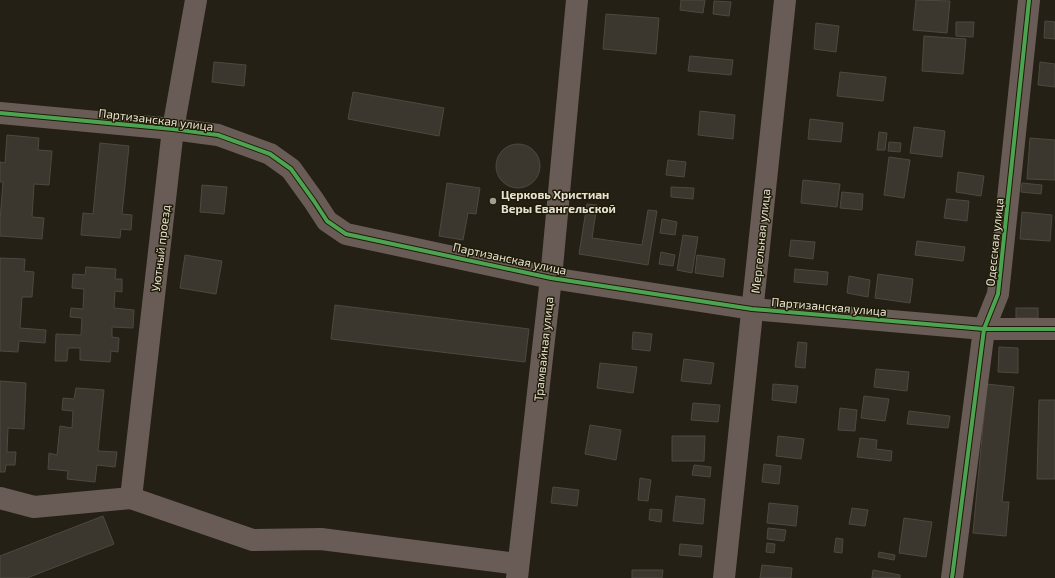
<svg xmlns="http://www.w3.org/2000/svg" width="1055" height="578" font-family="'Exo 2',sans-serif">
  <rect width="100%" height="100%" fill="#242015"/>
  <g fill="#3b362e" stroke="#4e4940">
    <path d="M681,0H705L703,13L680,10Z"/>
    <path d="M916,0L950,1L947,33L913,30Z"/>
    <path d="M714,1L731,2L729,16L713,14Z"/>
    <path d="M606,14L659,18L656,54L603,49Z"/>
    <path d="M1045,21L1055,22V39L1044,38Z"/>
    <path d="M956,22H974L973,37L956,36Z"/>
    <path d="M816,23L839,26L836,52L814,49Z"/>
    <path d="M924,36L966,39L963,74L922,71Z"/>
    <path d="M690,56L733,60L731,75L688,71Z"/>
    <path d="M214,62L246,65L244,86L212,82Z"/>
    <path d="M1040,62L1055,64V87L1038,85Z"/>
    <path d="M840,72L886,77L883,101L837,96Z"/>
    <path d="M353,92L444,108L439,136L348,119Z"/>
    <path d="M700,111L735,115L733,139L698,135Z"/>
    <path d="M810,119L843,123L841,142L808,139Z"/>
    <path d="M914,127L945,131L942,157L910,153Z"/>
    <path d="M879,132L887,133L885,150H877Z"/>
    <path d="M7,135L39,138L38,150L52,151L49,185L34,184L32,217L44,218L42,239L0,236V220L3,182H0V162L5,163Z"/>
    <path d="M1030,138L1055,140V180L1027,179Z"/>
    <path d="M889,142L901,143L900,152L888,151Z"/>
    <path d="M100,143L129,146L122,214L132,215L131,230L121,229L120,238L81,235L83,213L93,214Z"/>
    <circle cx="518" cy="166" r="22"/>
    <path d="M889,157L910,160L904,198L884,195Z"/>
    <path d="M668,160L686,162L684,177L666,175Z"/>
    <path d="M958,172L984,176L981,196L956,192Z"/>
    <path d="M803,180L840,184L837,207L801,203Z"/>
    <path d="M447,183L480,188L476,214L468,213L463,240L439,236Z"/>
    <path d="M1022,183L1042,185L1041,194L1021,192Z"/>
    <path d="M202,185L227,187L224,214L200,212Z"/>
    <path d="M671,187L694,188L693,199L671,197Z"/>
    <path d="M842,192L863,194L862,210L840,208Z"/>
    <path d="M947,199L969,201L967,221L944,218Z"/>
    <path d="M587,204L597,205L592,238L642,245L648,210L657,211L648,265L579,254Z"/>
    <path d="M1022,212L1052,215L1050,241L1020,239Z"/>
    <path d="M662,219L677,222L675,235L660,233Z"/>
    <path d="M683,235L698,237L692,273L677,270Z"/>
    <path d="M791,240L815,242L813,259L789,256Z"/>
    <path d="M917,241L965,247L963,261L915,255Z"/>
    <path d="M661,252L675,255L673,266L659,264Z"/>
    <path d="M185,255L222,261L216,294L180,288Z"/>
    <path d="M697,255L725,259L723,277L695,273Z"/>
    <path d="M0,258L25,259L24,271L34,272L32,297H22L20,328L46,330L45,343L19,341L18,352L0,351Z"/>
    <path d="M86,267L116,269L115,279H122V292L115,291L114,308L134,310L133,328L112,327V337L119,338L118,352L111,351L110,362L80,360V348H68L67,361H55L56,334L81,335L82,318L70,317L71,308L83,309L84,289L72,288L73,274L85,275Z"/>
    <path d="M795,269L828,272L827,285L794,282Z"/>
    <path d="M878,274L913,279L910,303L875,298Z"/>
    <path d="M849,276L870,280L868,297L847,293Z"/>
    <path d="M335,305L529,329L525,362L331,339Z"/>
    <rect x="1016" y="308" width="22" height="10"/>
    <path d="M633,332L652,334L650,351L632,349Z"/>
    <path d="M798,342L807,343L805,368L795,367Z"/>
    <path d="M999,347L1018,348V373L998,372Z"/>
    <path d="M684,359L714,363L711,384L681,381Z"/>
    <path d="M600,363L637,367L633,393L597,388Z"/>
    <path d="M876,369L909,372L907,391L874,387Z"/>
    <path d="M0,381L26,383L24,429L8,428L7,452H16L15,465H6L5,472H0Z"/>
    <path d="M773,384L798,386L796,403L772,400Z"/>
    <path d="M987,384L1014,387L1002,502H1009L1006,536L973,533Z"/>
    <path d="M76,388L104,390L98,451L117,452L115,467L97,465L95,482L67,479L68,471L48,469L49,453L57,455L60,426L72,428L73,411L62,410L63,398L74,399Z"/>
    <path d="M864,396L889,399L885,421L861,418Z"/>
    <path d="M1039,400H1055V479H1037Z"/>
    <path d="M693,403L720,405L718,422L691,420Z"/>
    <path d="M840,408L857,410L855,431L838,430Z"/>
    <path d="M909,411L950,416L948,428L907,424Z"/>
    <path d="M590,425L621,430L616,460L585,454Z"/>
    <path d="M672,436H705L704,461H672Z"/>
    <path d="M778,436L804,439L801,459L776,456Z"/>
    <path d="M860,438L877,440L876,449L892,451L891,461L857,457Z"/>
    <path d="M764,464L781,466L779,484L762,482Z"/>
    <path d="M694,465L711,467L710,477L692,475Z"/>
    <path d="M640,478L651,480L648,501L638,500Z"/>
    <path d="M553,487L579,490L577,506L551,503Z"/>
    <path d="M676,496L705,499L703,524L673,521Z"/>
    <path d="M769,503L798,506L796,526L767,523Z"/>
    <path d="M852,508L868,510L865,526L849,524Z"/>
    <path d="M650,509L662,510L661,522L649,520Z"/>
    <path d="M103,516L114,544L27,578H0V556Z"/>
    <path d="M904,518L932,522L926,557L899,553Z"/>
    <path d="M768,528L786,530L784,541L767,539Z"/>
    <path d="M836,538L843,539L842,553L834,552Z"/>
    <path d="M767,543L775,544L774,553L766,552Z"/>
    <path d="M680,544L702,546L701,557L679,555Z"/>
    <path d="M879,552L895,555L894,560L878,557Z"/>
    <path d="M762,565L792,568L791,578H760Z"/>
    <path d="M632,570H663L662,578H632Z"/>
    <path d="M873,570L900,575V578H872Z"/>
  </g>
  <g fill="none" stroke-linecap="round" stroke-linejoin="round">
    <g stroke="#695c56" stroke-width="22">
      <path d="M0,113L173,129L218,135L270,154L291,169L314,201L327,221L346,234L551,278L752,309L984,329H1055"/>
      <path d="M0,498L34,507L131,498L253,540L321,539L518,564"/>
      <path d="M131,498L173,129L196,0"/>
      <path d="M517,578L551,278L577,0"/>
      <path d="M724,578L785,0"/>
      <path d="M952,578L984,329L998,294L1029,0"/>
    </g>
    <g stroke="#201b06" stroke-width="6">
      <g id="cycleway">
        <path d="M0,113L173,129L218,135L270,154L291,169L314,201L327,221L346,234L551,278L752,309L984,329H1055"/>
        <path d="M952,578L984,329L998,294L1029,0"/>
      </g>
    </g>
    <use href="#cycleway" stroke="#4ca352" stroke-width="4"/>
  </g>
  <circle fill="#a19e92" stroke="#201b06" stroke-width="1.5" cx="493" cy="201" r="4"/>
  <g text-anchor="middle" dominant-baseline="central" stroke-width="3" stroke-linejoin="round" paint-order="stroke">
    <g font-size="12" fill="#e5e2d5" stroke="#201b06">
      <text transform="translate(156 119) rotate(7)">Партизанская улица</text>
      <text transform="translate(760 241) rotate(-84)">Мергельная улица</text>
      <text transform="translate(994 242) rotate(-84)">Одесская улица</text>
      <text transform="translate(160 248) rotate(-83)">Уютный проезд</text>
      <text transform="translate(510 258) rotate(12)">Партизанская улица</text>
      <text transform="translate(829 306) rotate(5)">Партизанская улица</text>
      <text transform="translate(543 349) rotate(-84)">Трамвайная улица</text>
    </g>
    <g font-size="12" font-weight="bold" fill="#e5e2d5" stroke="#201b06" text-anchor="start">
      <text x="501" y="194">Церковь Христиан<tspan x="501" dy="14">Веры Евангельской</tspan></text>
    </g>
  </g>
</svg>
